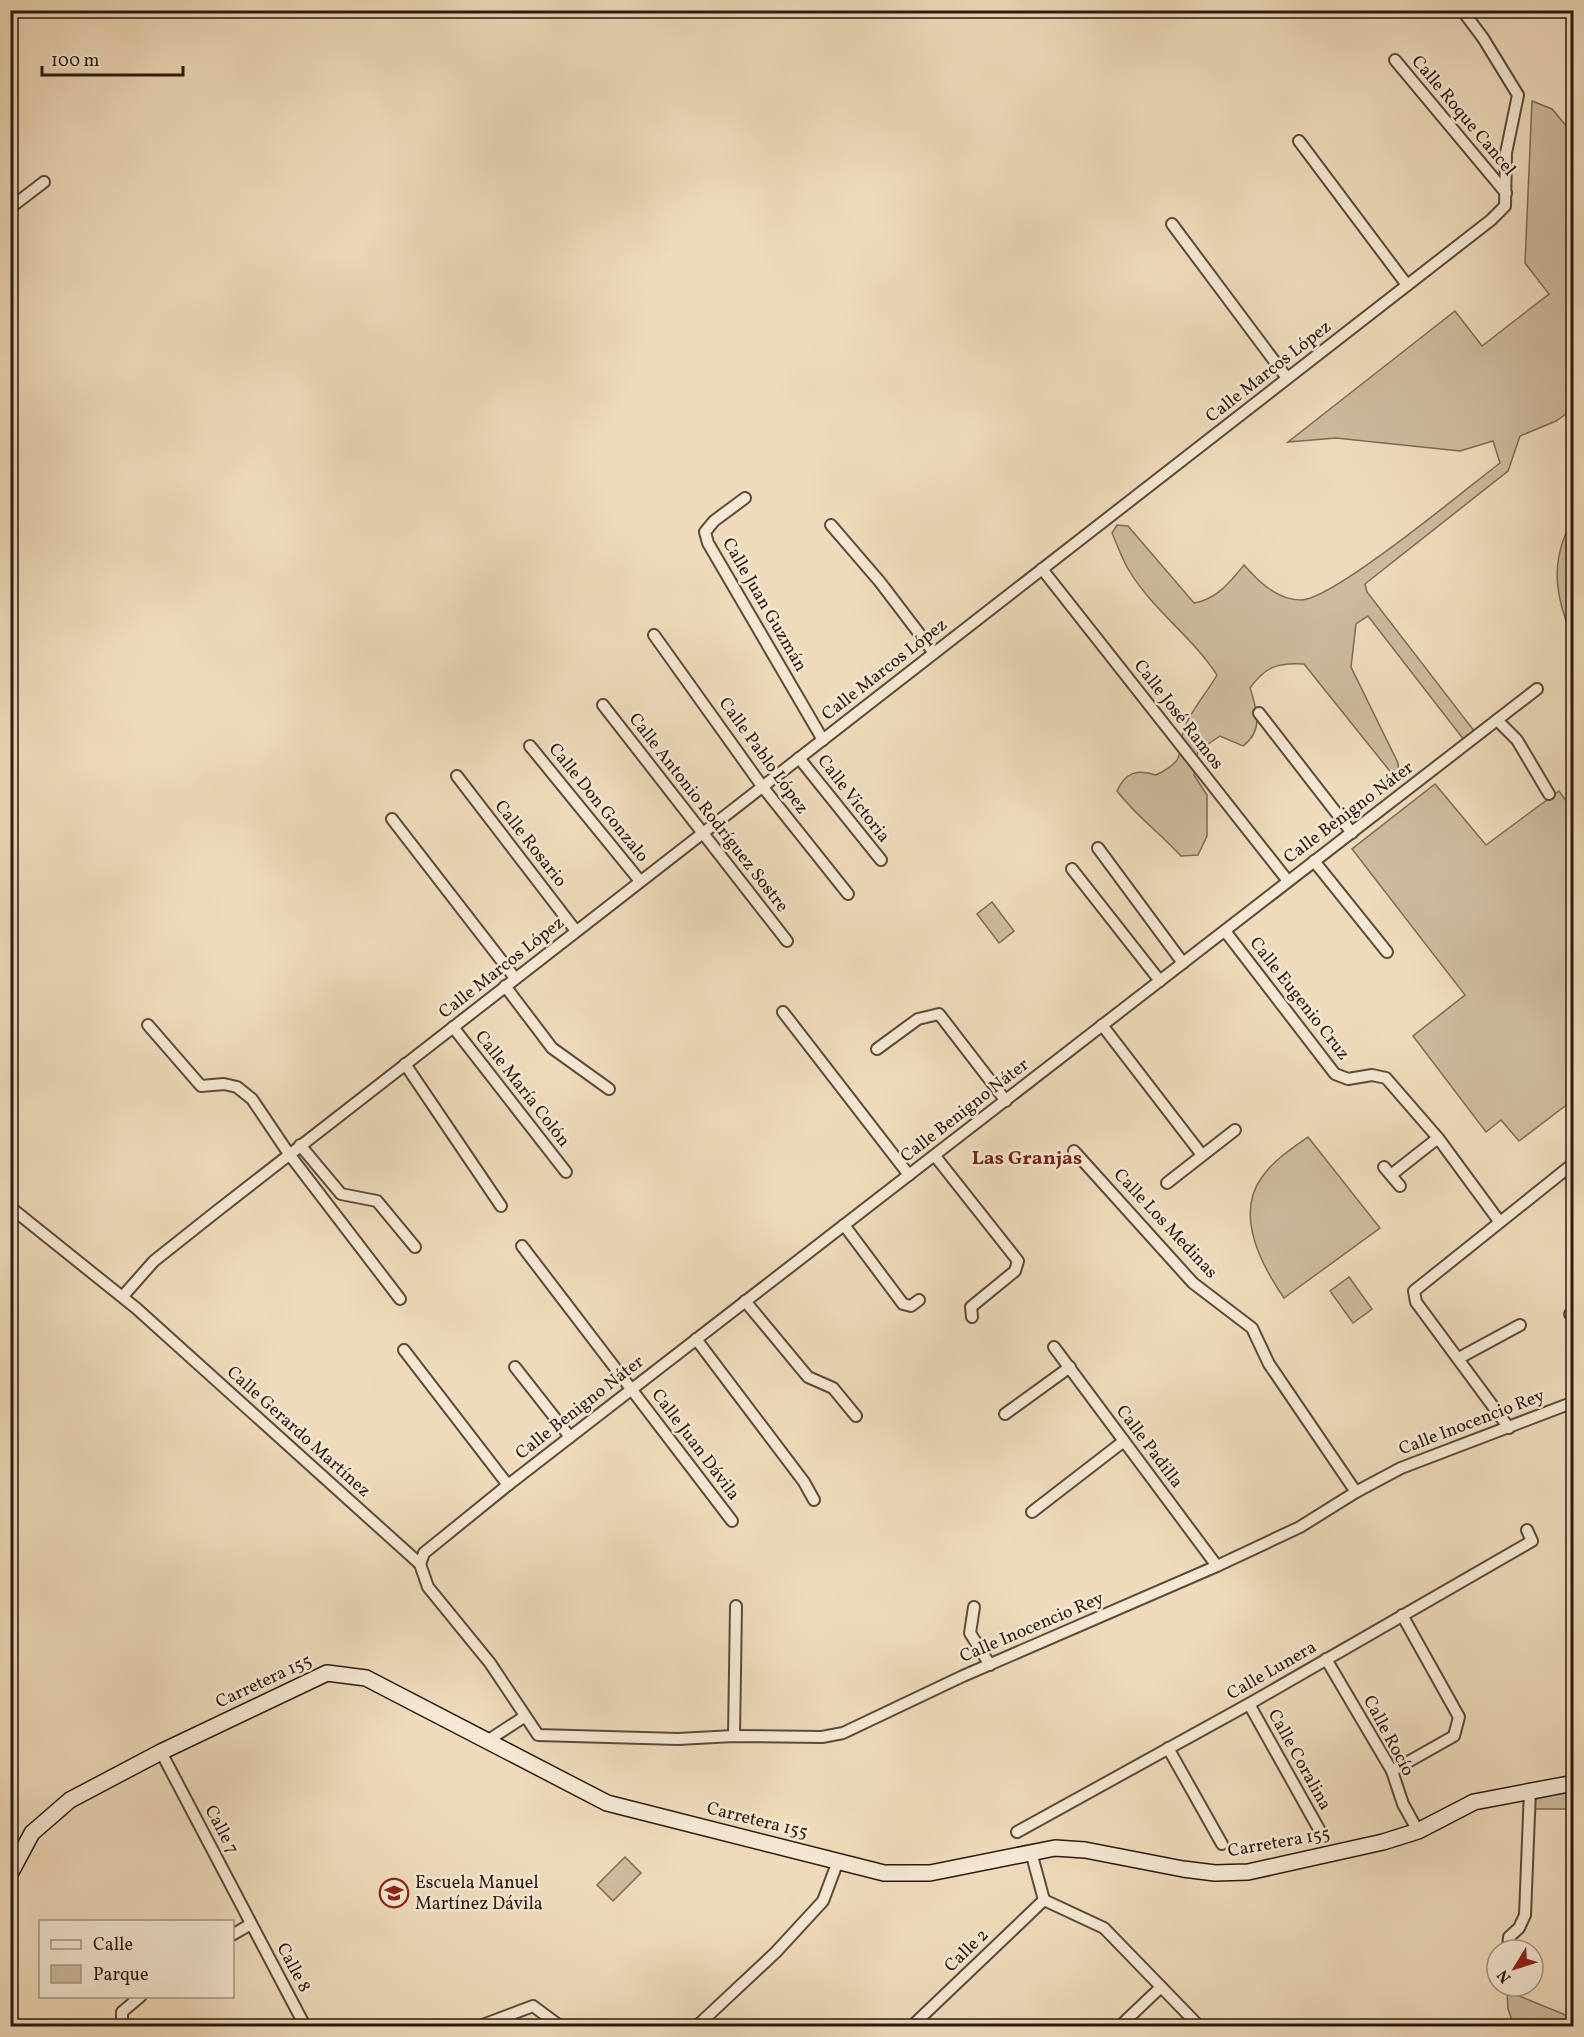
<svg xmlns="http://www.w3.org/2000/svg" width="1584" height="2037" font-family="Vollkorn,serif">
  <rect width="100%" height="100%" fill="#efdbbb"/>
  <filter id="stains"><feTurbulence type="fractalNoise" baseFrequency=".00333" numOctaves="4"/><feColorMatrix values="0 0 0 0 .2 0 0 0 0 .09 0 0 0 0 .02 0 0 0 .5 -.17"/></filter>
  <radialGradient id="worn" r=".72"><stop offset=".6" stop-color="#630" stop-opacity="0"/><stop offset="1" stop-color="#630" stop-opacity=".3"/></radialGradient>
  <g fill="#ceba9e" stroke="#7c6a58" stroke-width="1.5">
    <path d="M1532,101L1552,109L1573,134V409L1556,421L1520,436L1508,471L1365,584L1367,592L1475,732L1464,740L1368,616L1356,624L1351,667L1398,763L1399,779L1393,775L1304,664C1278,662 1265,667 1250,688C1257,710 1264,730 1243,746L1220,736L1198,751L1194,775L1207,795V836L1198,855L1181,856C1159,832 1137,817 1117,791C1125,772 1138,769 1156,775C1191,758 1174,752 1186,724C1193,708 1208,691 1217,675C1192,636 1150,608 1127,567C1121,556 1117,544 1112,533L1117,525L1128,526L1194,603C1217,599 1230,582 1244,565C1258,581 1277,600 1301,600C1333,600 1467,488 1500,463L1493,441L1460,451L1336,438L1288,442L1455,311L1482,346L1549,294L1525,263Z"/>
    <path d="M1573,519V639C1555,596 1549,561 1573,519Z"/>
    <path d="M1435,784L1486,845L1559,791L1573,810V1100L1519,1141L1501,1120L1486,1132L1413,1036L1465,995L1352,849Z"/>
    <path d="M992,902L1014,931L999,943L977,914Z"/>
    <path d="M1308,1137L1380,1228L1284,1298C1262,1266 1234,1215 1262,1177C1274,1160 1292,1148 1308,1137Z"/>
    <path d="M1349,1277L1372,1309L1353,1323L1330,1291Z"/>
    <path d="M1573,1789V1809H1535L1534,1796Z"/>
    <path d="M625,1857L641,1873L613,1901L597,1885Z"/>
    <path d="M1507,1991L1573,2018V2026H1514L1508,2009Z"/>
  </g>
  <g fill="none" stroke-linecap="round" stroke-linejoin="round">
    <g stroke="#5c4a3c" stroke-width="14">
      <g id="street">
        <path d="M1395,60L1506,193"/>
        <path d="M1299,141L1407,285"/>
        <path d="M10,208L44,182"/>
        <path d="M1172,224L1287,378"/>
        <path d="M745,498L714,521L705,532L708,543L823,740"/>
        <path d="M831,525L880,582L934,653"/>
        <path d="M1042,569L1288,881"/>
        <path d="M654,635L762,786L848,894"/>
        <path d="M603,705L787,941"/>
        <path d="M1259,713L1352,833"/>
        <path d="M1497,720L1517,740L1549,794"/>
        <path d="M530,746L640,881"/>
        <path d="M799,758L881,860"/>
        <path d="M457,776L576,931"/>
        <path d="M392,819L515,978"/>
        <path d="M1098,848L1183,963"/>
        <path d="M1314,861L1387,952"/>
        <path d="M1072,869L1160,981"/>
        <path d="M1225,931L1335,1074L1348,1079L1372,1075L1386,1078L1438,1138L1499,1221"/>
        <path d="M505,986L552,1048L609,1089"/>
        <path d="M783,1012L909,1175"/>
        <path d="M148,1025L201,1086L224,1084L237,1087L252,1099L289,1154L400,1299"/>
        <path d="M1102,1025L1202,1155"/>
        <path d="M453,1027L566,1172"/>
        <path d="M877,1049L918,1019L939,1014L1006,1101"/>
        <path d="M405,1064L501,1206"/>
        <path d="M300,1145L341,1194L377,1201L415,1247"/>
        <path d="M1074,1151L1193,1283L1252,1328L1269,1364L1356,1492"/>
        <path d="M935,1156L1018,1261L1015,1271L971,1307L972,1317"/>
        <path d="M1384,1167L1400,1186"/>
        <path d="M1391,1175L1438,1138"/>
        <path d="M1167,1183L1235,1130"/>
        <path d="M10,1207L136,1308L420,1564L428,1587L490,1663L538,1735L678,1739L734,1736L822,1737L843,1733L963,1676L1217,1566L1300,1527L1356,1492L1401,1468L1574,1402"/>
        <path d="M844,1225L903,1304L911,1306L919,1300"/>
        <path d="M522,1246L732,1521"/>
        <path d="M123,1296L154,1261L217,1211L1491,220L1505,206L1506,153L1518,95L1483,38L1462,10"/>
        <path d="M745,1301L808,1377L833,1388L856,1416"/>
        <path d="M1570,1314L1574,1318"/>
        <path d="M696,1339L804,1482L814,1500"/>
        <path d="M1054,1347L1217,1566"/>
        <path d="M404,1350L508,1485"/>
        <path d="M1459,1358L1520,1325"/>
        <path d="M515,1367L570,1437"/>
        <path d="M1005,1414L1070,1367"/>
        <path d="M1509,1428L1416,1302L1414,1291L1574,1163"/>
        <path d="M1032,1512L1124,1441"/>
        <path d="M420,1564L424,1553L508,1485L1537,689"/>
        <path d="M974,1607L970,1633L990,1665"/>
        <path d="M1326,1659L1392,1771L1403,1804L1418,1831"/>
        <path d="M1249,1704L1320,1831"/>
        <path d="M734,1736L736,1606"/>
        <path d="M487,1741L524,1717"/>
        <path d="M1168,1748L1222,1844"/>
        <path d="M161,1752L305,2026"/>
        <path d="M1392,1771L1454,1736L1459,1717L1402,1615"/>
        <path d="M1017,1832L1249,1704L1532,1541L1527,1530"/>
        <path d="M1031,1852L1044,1900"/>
        <path d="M1044,1900L1104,1928L1199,2026"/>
        <path d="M232,1935L251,1924"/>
        <path d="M1508,1950L1509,1937L1519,1928L1525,1915L1530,1790"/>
        <path d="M1496,1978L1497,1977"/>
        <path d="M122,2026V2012L141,1996"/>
        <path d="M480,2026L533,2006L560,2026"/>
        <path d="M697,2026L776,1952L823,1901L838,1861"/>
        <path d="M912,2026L1044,1900"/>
        <path d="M1120,2026L1161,1987"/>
      </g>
    </g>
    <g stroke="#2b1a12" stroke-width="18">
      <path id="secondary" d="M10,1874L32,1833L70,1800L161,1752L327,1673L366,1678L607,1803L884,1873H930L1055,1848L1085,1850L1183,1869L1215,1873L1248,1872L1383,1842L1418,1831L1474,1802L1574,1783"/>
    </g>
    <use href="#street" stroke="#f5e8d3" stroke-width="10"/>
    <use href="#secondary" stroke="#f5e8d3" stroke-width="15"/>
  </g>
  <defs>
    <g id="school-ring" transform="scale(1.5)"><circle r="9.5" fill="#f5e8d3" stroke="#8f2418" stroke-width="1.5"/><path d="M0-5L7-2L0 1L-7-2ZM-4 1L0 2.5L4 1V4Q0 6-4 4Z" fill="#8f2418"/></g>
  </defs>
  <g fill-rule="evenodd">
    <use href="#school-ring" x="394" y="1893"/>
  </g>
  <g text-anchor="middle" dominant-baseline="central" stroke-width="5" stroke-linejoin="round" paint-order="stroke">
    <g font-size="18" fill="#2b1a12" stroke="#f5e8d3">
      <text transform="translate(1463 116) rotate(50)">Calle Roque Cancel</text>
      <text transform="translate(1269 372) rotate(-38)">Calle Marcos López</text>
      <text transform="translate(764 605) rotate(60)">Calle Juan Guzmán</text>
      <text transform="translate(885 670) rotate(-38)">Calle Marcos López</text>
      <text transform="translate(1178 715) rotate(52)">Calle José Ramos</text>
      <text transform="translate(763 756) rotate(54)">Calle Pablo López</text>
      <text transform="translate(853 799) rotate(52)">Calle Victoria</text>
      <text transform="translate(598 803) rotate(51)">Calle Don Gonzalo</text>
      <text transform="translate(708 813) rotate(52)">Calle Antonio Rodríguez Sostre</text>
      <text transform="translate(1349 813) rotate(-37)">Calle Benigno Náter</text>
      <text transform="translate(530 844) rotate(52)">Calle Rosario</text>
      <text transform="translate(502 968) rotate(-38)">Calle Marcos López</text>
      <text transform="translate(1299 999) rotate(52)">Calle Eugenio Cruz</text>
      <text transform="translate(522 1089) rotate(52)">Calle María Colón</text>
      <text transform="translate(965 1111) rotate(-38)">Calle Benigno Náter</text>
      <text transform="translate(1165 1224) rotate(47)">Calle Los Medinas</text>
      <text transform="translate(580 1408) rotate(-38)">Calle Benigno Náter</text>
      <text transform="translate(1472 1423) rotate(-21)">Calle Inocencio Rey</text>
      <text transform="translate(298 1432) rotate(42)">Calle Gerardo Martínez</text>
      <text transform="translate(695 1445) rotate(53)">Calle Juan Dávila</text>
      <text transform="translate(1149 1447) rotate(53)">Calle Padilla</text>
      <text transform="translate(1032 1628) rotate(-23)">Calle Inocencio Rey</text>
      <text transform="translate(1272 1671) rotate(-30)">Calle Lunera</text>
      <text transform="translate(264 1682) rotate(-25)">Carretera 155</text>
      <text transform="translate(1388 1736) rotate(62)">Calle Rocío</text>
      <text transform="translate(1299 1760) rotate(61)">Calle Coralina</text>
      <text transform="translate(757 1821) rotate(14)">Carretera 155</text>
      <text transform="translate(221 1830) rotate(62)">Calle 7</text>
      <text transform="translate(1279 1843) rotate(-10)">Carretera 155</text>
      <text transform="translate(967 1951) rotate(-44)">Calle 2</text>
      <text transform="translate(293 1968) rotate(62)">Calle 8</text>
    </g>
    <g font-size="18" fill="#2b1a12" stroke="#f5e8d3" text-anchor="start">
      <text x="415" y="1883">Escuela Manuel<tspan x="415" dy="21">Martínez Dávila</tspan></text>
    </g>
    <g font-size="20" font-weight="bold" fill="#7a1f14" stroke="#f5e8d3">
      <text x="1027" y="1159">Las Granjas</text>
    </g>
  </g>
  <rect width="1584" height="2037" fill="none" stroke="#efdbbb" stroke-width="36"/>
  <rect x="12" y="12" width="1560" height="2013" fill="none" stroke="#2b1a12" stroke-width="3"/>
  <rect x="18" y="18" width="1548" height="2001" fill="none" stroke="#2b1a12" stroke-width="1.5"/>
  <rect x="39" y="1920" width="195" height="78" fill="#f5e8d3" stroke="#a49686" stroke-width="1.5"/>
  <rect x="51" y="1940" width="30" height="9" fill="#f5e8d3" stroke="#a49686" stroke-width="1.5"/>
  <text x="93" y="1950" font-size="18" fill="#2b1a12">Calle</text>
  <rect x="51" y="1965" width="30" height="18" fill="#ceba9e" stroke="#a49686" stroke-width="1.5"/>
  <text x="93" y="1980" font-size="18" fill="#2b1a12">Parque</text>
  <g transform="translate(1515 1968) rotate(232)"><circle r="28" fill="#f5e8d3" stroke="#a49686" stroke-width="1.5"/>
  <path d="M0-4.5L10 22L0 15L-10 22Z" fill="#8f2418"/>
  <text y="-9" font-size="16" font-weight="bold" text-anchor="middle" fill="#2b1a12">N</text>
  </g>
  <path d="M42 66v9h141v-9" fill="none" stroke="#2b1a12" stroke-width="3"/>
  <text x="51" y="66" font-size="18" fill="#2b1a12" stroke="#f5e8d3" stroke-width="4.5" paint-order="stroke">100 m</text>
  <rect width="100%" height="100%" filter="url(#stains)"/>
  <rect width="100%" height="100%" fill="url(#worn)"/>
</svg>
